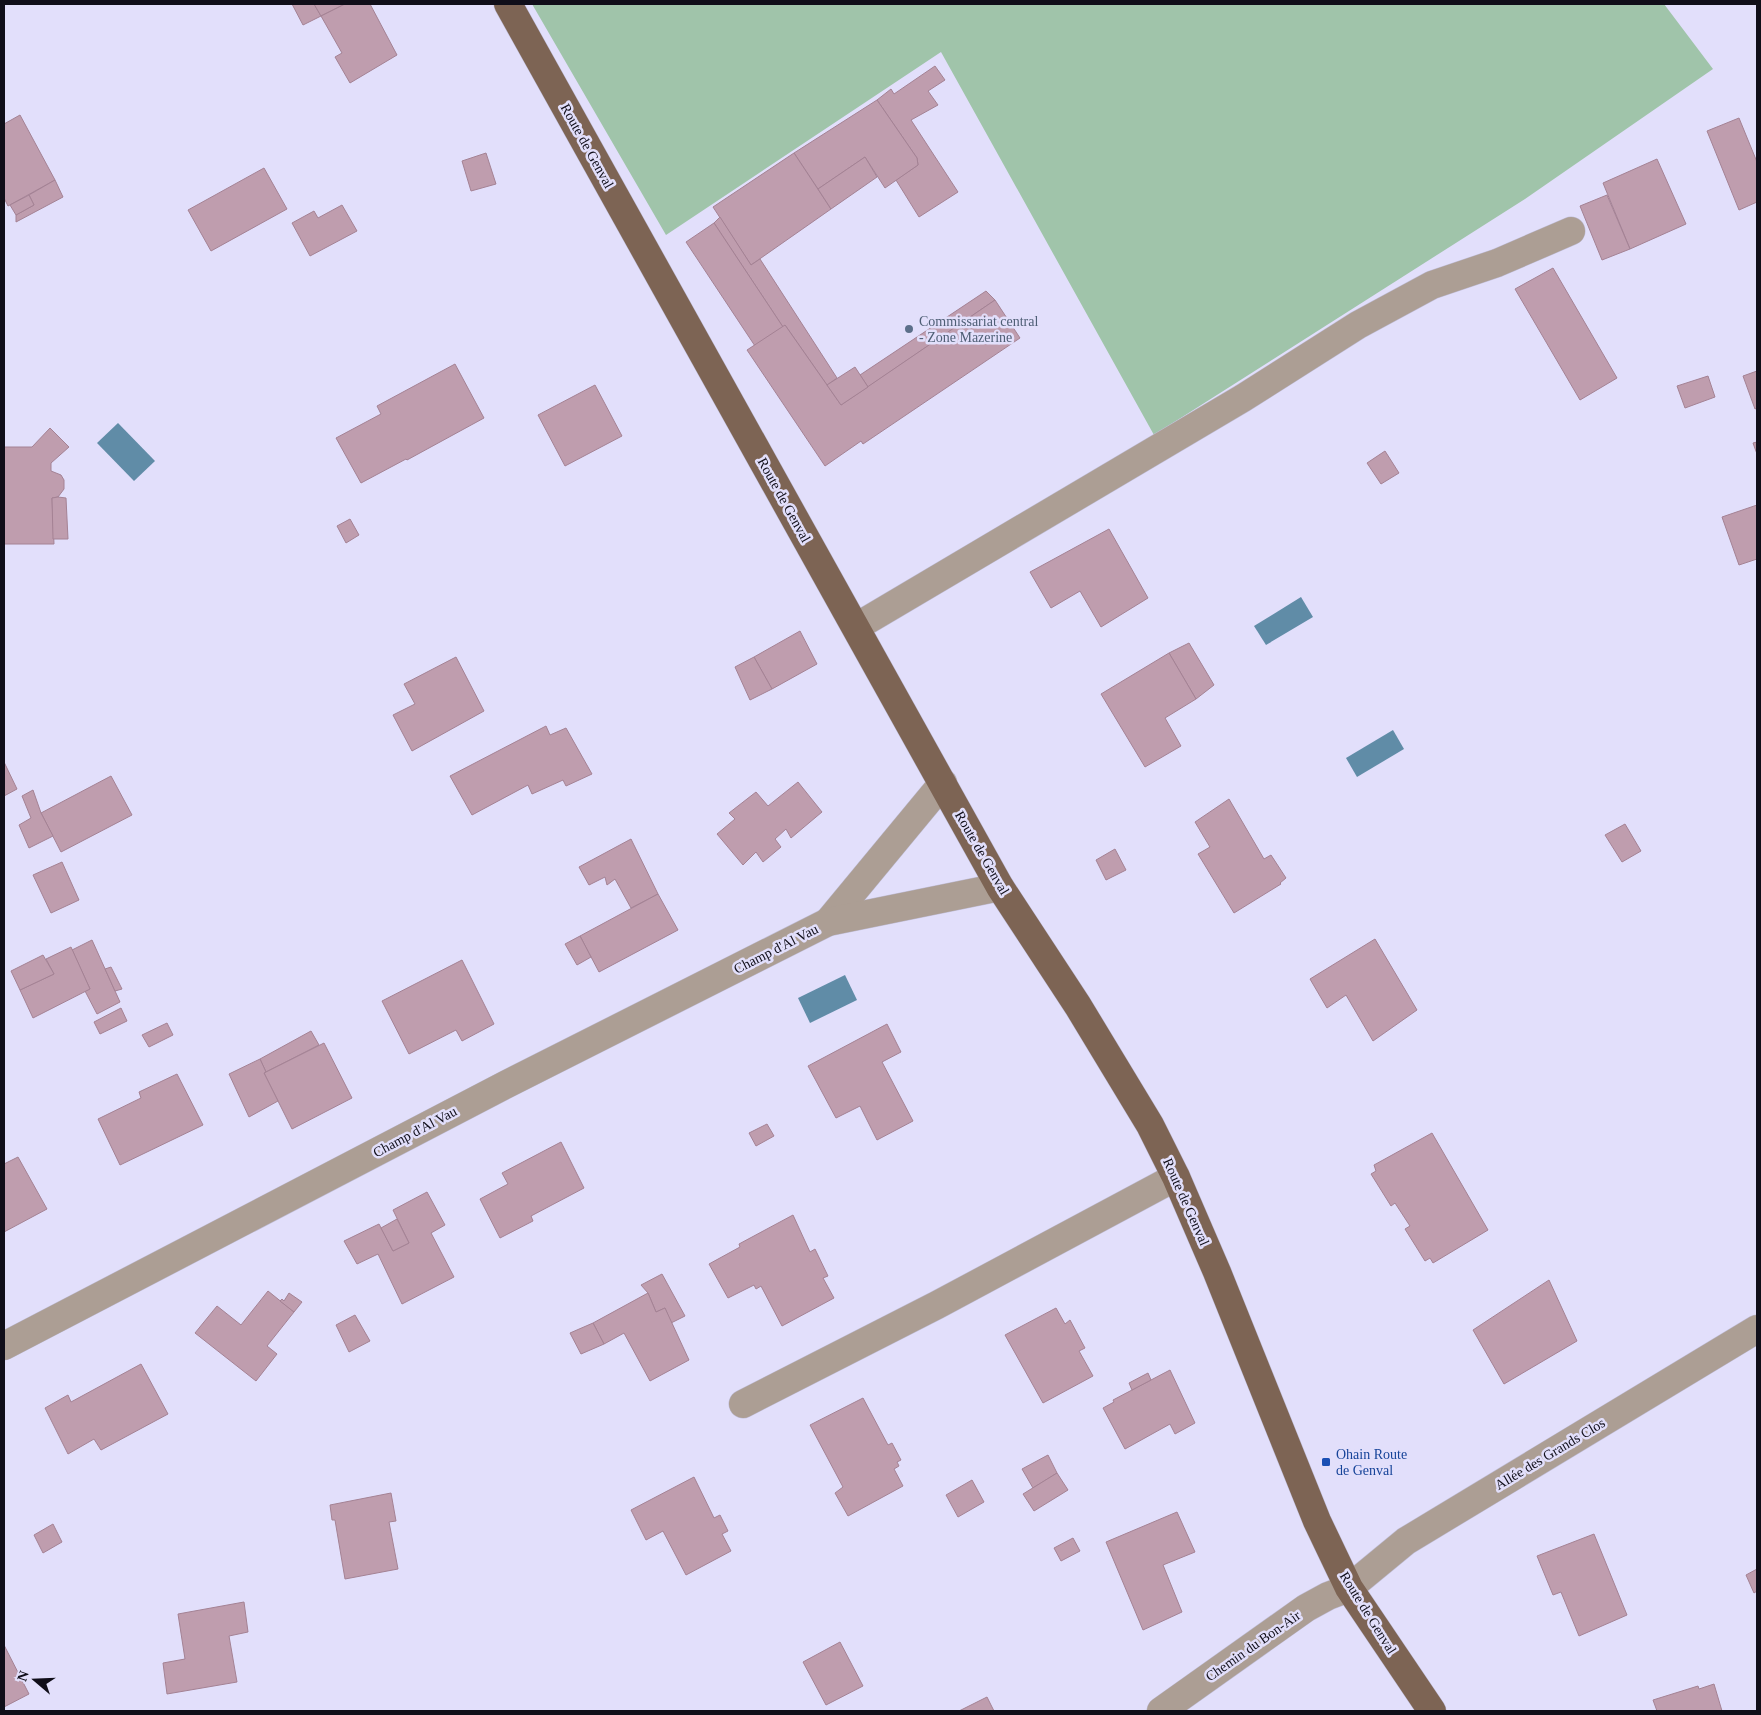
<svg xmlns="http://www.w3.org/2000/svg" width="1761" height="1715" font-family="'Times New Roman',serif">
  <rect width="100%" height="100%" fill="#e2dffb"/>
  <path fill="#a0c4aa" d="M532,4H1664L1713,69L1525,199L1154,435L941,52L666,235Z"/>
  <g fill="#608ca7">
    <path d="M118,423L155,461L134,481L97,443Z"/>
    <path d="M1301,597L1313,617L1266,645L1254,626Z"/>
    <path d="M1393,730L1404,749L1357,777L1346,758Z"/>
    <path d="M845,975L857,1000L810,1023L798,998Z"/>
  </g>
  <g fill="#bf9dae" stroke="#a48294">
    <path d="M292,4H314L321,16L303,25Z"/>
    <path d="M314,4H345L321,16Z"/>
    <path d="M345,4H370L397,55L350,83L335,57L342,53L321,16Z"/>
    <path d="M935,66L945,80L928,91L938,105L911,120L958,192L919,217L896,180L918,165L917,158L877,100L891,89L894,94Z"/>
    <path d="M877,100L917,158L918,165L885,188L865,157L818,189L794,153Z"/>
    <path d="M20,115L55,180L8,206L4,198V124Z"/>
    <path d="M1739,118L1757,162V202L1739,210L1707,131Z"/>
    <path d="M486,153L496,184L471,191L462,161Z"/>
    <path d="M794,153L831,209L751,265L713,207Z"/>
    <path d="M865,157L877,177L831,209L818,189Z"/>
    <path d="M1657,159L1686,224L1630,249L1603,183Z"/>
    <path d="M264,168L287,209L211,251L188,210Z"/>
    <path d="M55,180L63,197L16,222V215L34,205L29,195Z"/>
    <path d="M29,195L34,205L16,215L10,205Z"/>
    <path d="M1607,195L1630,249L1602,260L1580,206Z"/>
    <path d="M342,205L357,231L310,256L292,223L314,211L318,218Z"/>
    <path d="M720,217L751,265L760,259L837,378L827,385L785,325L783,327L714,223Z"/>
    <path d="M714,223L783,327L755,346L686,242Z"/>
    <path d="M1553,268L1617,378L1580,400L1515,289Z"/>
    <path d="M986,291L995,300L868,387L860,375Z"/>
    <path d="M995,300L1020,338L863,444L861,441L825,466L747,350L785,325L841,405Z"/>
    <path d="M455,364L484,418L407,460L406,459L361,483L336,438L381,414L377,406Z"/>
    <path d="M855,367L868,387L841,405L827,385Z"/>
    <path d="M1757,371V408L1755,409L1743,376Z"/>
    <path d="M1708,376L1715,397L1685,408L1677,386Z"/>
    <path d="M595,385L622,436L565,466L538,415Z"/>
    <path d="M50,428L69,447L51,463V471L61,475L64,480V489L58,497L52,498L54,544H4V447H32Z"/>
    <path d="M1757,442V454L1753,443Z"/>
    <path d="M1385,451L1399,473L1381,484L1367,463Z"/>
    <path d="M58,497L66,498L68,539H53L52,498Z"/>
    <path d="M1757,505V559L1739,565L1722,517Z"/>
    <path d="M350,519L359,535L346,543L337,526Z"/>
    <path d="M1109,529L1148,598L1101,627L1080,591L1051,608L1030,572Z"/>
    <path d="M800,631L817,664L772,689L754,657Z"/>
    <path d="M1189,643L1214,685L1196,699L1169,653Z"/>
    <path d="M1169,653L1196,699L1165,718L1181,746L1145,767L1101,694Z"/>
    <path d="M456,657L484,711L412,751L393,715L415,704L404,684Z"/>
    <path d="M754,657L772,689L750,700L735,667Z"/>
    <path d="M546,726L550,735L566,728L592,774L566,786L563,780L532,794L528,785L472,815L450,776Z"/>
    <path d="M4,762L17,789L4,796Z"/>
    <path d="M111,776L132,815L61,852L41,813Z"/>
    <path d="M798,782L822,812L791,838L786,829L775,839L781,847L763,862L756,852L743,865L717,834L735,819L729,813L756,792L768,806Z"/>
    <path d="M33,790L41,813L53,836L29,848L19,825L31,818L22,796Z"/>
    <path d="M1229,799L1264,859L1271,855L1286,878L1280,883L1281,884L1234,913L1198,854L1210,847L1195,822Z"/>
    <path d="M1625,824L1641,851L1622,862L1605,835Z"/>
    <path d="M631,839L658,894L631,908L615,879L607,885L605,877L589,885L579,867Z"/>
    <path d="M1115,849L1126,870L1106,880L1096,860Z"/>
    <path d="M62,862L79,900L51,913L33,875Z"/>
    <path d="M658,894L678,930L599,972L580,936Z"/>
    <path d="M580,936L591,957L577,965L565,944Z"/>
    <path d="M1375,939L1417,1010L1373,1041L1346,995L1327,1008L1310,979Z"/>
    <path d="M92,940L120,1002L97,1014L85,991L90,989L72,950Z"/>
    <path d="M71,947L90,989L33,1018L20,990L54,974L46,959Z"/>
    <path d="M43,955L54,974L20,990L11,971Z"/>
    <path d="M462,960L494,1024L462,1041L456,1030L409,1054L382,1001Z"/>
    <path d="M111,967L122,989L115,991L105,969Z"/>
    <path d="M121,1008L127,1021L100,1034L94,1022Z"/>
    <path d="M167,1023L173,1035L149,1047L142,1035Z"/>
    <path d="M887,1024L901,1052L882,1062L913,1121L877,1140L860,1106L836,1118L808,1066Z"/>
    <path d="M311,1031L319,1045L266,1072L260,1059Z"/>
    <path d="M324,1043L352,1098L292,1129L264,1073Z"/>
    <path d="M260,1059L266,1072L264,1073L278,1101L249,1117L229,1074Z"/>
    <path d="M177,1074L203,1125L120,1165L98,1119L141,1098L139,1092Z"/>
    <path d="M767,1124L774,1136L756,1146L749,1133Z"/>
    <path d="M1432,1133L1488,1230L1433,1263L1430,1258L1425,1261L1405,1229L1410,1226L1395,1203L1391,1206L1371,1174L1376,1171L1374,1165Z"/>
    <path d="M561,1142L584,1188L531,1216L533,1221L500,1238L480,1199L508,1184L502,1173Z"/>
    <path d="M18,1157L47,1209L4,1232V1164Z"/>
    <path d="M427,1192L445,1225L431,1233L454,1277L402,1304L378,1254L357,1264L344,1241L379,1224L393,1251L409,1243L393,1210Z"/>
    <path d="M793,1215L810,1252L815,1249L828,1276L823,1278L834,1298L782,1326L761,1286L756,1289L754,1285L728,1298L709,1264L740,1247L739,1244Z"/>
    <path d="M397,1219L409,1243L393,1251L381,1228Z"/>
    <path d="M662,1274L685,1316L671,1323L665,1308L656,1312L648,1293L641,1285Z"/>
    <path d="M1549,1280L1577,1341L1504,1384L1473,1330Z"/>
    <path d="M268,1291L294,1312L267,1346L277,1354L256,1381L195,1333L217,1306L241,1325Z"/>
    <path d="M289,1293L302,1302L294,1312L280,1301L282,1299L284,1301Z"/>
    <path d="M648,1293L656,1312L665,1308L689,1360L650,1381L624,1333L604,1344L593,1323Z"/>
    <path d="M1056,1308L1065,1324L1070,1320L1085,1348L1079,1351L1093,1376L1043,1403L1005,1335Z"/>
    <path d="M355,1315L370,1341L349,1352L336,1325Z"/>
    <path d="M593,1323L604,1344L581,1354L570,1333Z"/>
    <path d="M141,1364L168,1414L101,1450L94,1439L68,1454L45,1408L68,1395L71,1402Z"/>
    <path d="M1170,1370L1195,1423L1175,1434L1170,1424L1125,1449L1103,1408L1114,1402L1113,1400Z"/>
    <path d="M1148,1373L1151,1380L1132,1390L1129,1383Z"/>
    <path d="M863,1398L888,1445L892,1443L901,1460L897,1462L899,1466L894,1469L903,1486L848,1516L835,1493L843,1487L810,1425Z"/>
    <path d="M1048,1455L1057,1473L1033,1488L1022,1469Z"/>
    <path d="M1057,1473L1068,1490L1034,1511L1023,1494Z"/>
    <path d="M694,1477L714,1518L720,1515L728,1531L722,1534L731,1551L686,1575L663,1531L646,1540L631,1510Z"/>
    <path d="M972,1480L984,1502L958,1517L946,1495Z"/>
    <path d="M391,1493L396,1521L389,1522L398,1569L345,1579L335,1520H332L330,1505Z"/>
    <path d="M1177,1512L1195,1552L1163,1565L1182,1612L1143,1630L1106,1542Z"/>
    <path d="M53,1524L62,1542L43,1553L34,1535Z"/>
    <path d="M1594,1534L1627,1615L1579,1636L1561,1592L1553,1595L1537,1556Z"/>
    <path d="M1073,1538L1080,1551L1061,1561L1054,1548Z"/>
    <path d="M1757,1569V1591L1754,1593L1746,1575Z"/>
    <path d="M244,1602L248,1632L229,1636L237,1682L167,1694L163,1663L185,1659L178,1614Z"/>
    <path d="M840,1642L863,1686L826,1705L803,1662Z"/>
    <path d="M4,1645L29,1694L4,1707Z"/>
    <path d="M1714,1684L1722,1711H1657L1653,1700L1698,1686L1699,1689Z"/>
    <path d="M987,1697L994,1711H959Z"/>
  </g>
  <g fill="none" stroke-linecap="round" stroke-linejoin="round">
    <g stroke="#c0bed7" stroke-width="29">
      <g id="minor">
        <path d="M856,627L1243,398L1358,325L1432,285L1497,263L1571,231"/>
        <path d="M828,922L943,783"/>
        <path d="M4,1346L507,1084L828,922L1000,887"/>
        <path d="M743,1404L937,1305L1176,1177"/>
        <path d="M1161,1711L1306,1608L1328,1596L1349,1588L1406,1541L1757,1329"/>
      </g>
    </g>
    <g stroke="#c0bed7" stroke-width="29">
      <path id="major" d="M508,4L1000,887L1078,1006L1150,1125L1176,1177L1217,1272L1317,1521L1349,1588L1432,1711"/>
    </g>
    <use href="#minor" stroke="#ac9e94" stroke-width="28"/>
    <use href="#major" stroke="#7d6454" stroke-width="28"/>
  </g>
  <circle fill="#5c6f8a" stroke="#e2dffb" stroke-width="2" cx="909" cy="329" r="5"/>
  <rect fill="#1a4fb4" stroke="#e2dffb" stroke-width="2" x="1321" y="1457" width="10" height="10" rx="2.5"/>
  <g text-anchor="middle" dominant-baseline="central" stroke-width="5" stroke-linejoin="round" paint-order="stroke">
    <g font-size="14" fill="#100e19" stroke="#e2dffb">
      <text transform="translate(587 146) rotate(61)">Route de Genval</text>
      <text transform="translate(784 500) rotate(61)">Route de Genval</text>
      <text transform="translate(982 853) rotate(60)">Route de Genval</text>
      <text transform="translate(776 949) rotate(-27)">Champ d'Al Vau</text>
      <text transform="translate(415 1132) rotate(-28)">Champ d'Al Vau</text>
      <text transform="translate(1186 1202) rotate(66)">Route de Genval</text>
      <text transform="translate(1550 1454) rotate(-31)">Allée des Grands Clos</text>
      <text transform="translate(1368 1613) rotate(58)">Route de Genval</text>
      <text transform="translate(1253 1646) rotate(-35)">Chemin du Bon-Air</text>
    </g>
    <g font-size="14" fill="#4e5e75" stroke="#e2dffb" text-anchor="start">
      <text x="919" y="321">Commissariat central<tspan x="919" dy="16">- Zone Mazerine</tspan></text>
    </g>
    <g font-size="14" fill="#164399" stroke="#e2dffb" text-anchor="start">
      <text x="1336" y="1454">Ohain Route<tspan x="1336" dy="16">de Genval</tspan></text>
    </g>
  </g>
  <rect width="1761" height="1715" fill="none" stroke="#100e19" stroke-width="10"/>
  <g transform="translate(35 1680) rotate(289)" stroke="#e2dffb" stroke-width="4" paint-order="stroke">
  <path d="M0-4L9 19L0 12L-9 19Z" fill="#100e19"/>
  <text y="-8" font-size="14" font-weight="bold" text-anchor="middle" fill="#100e19">N</text>
  </g>
</svg>
